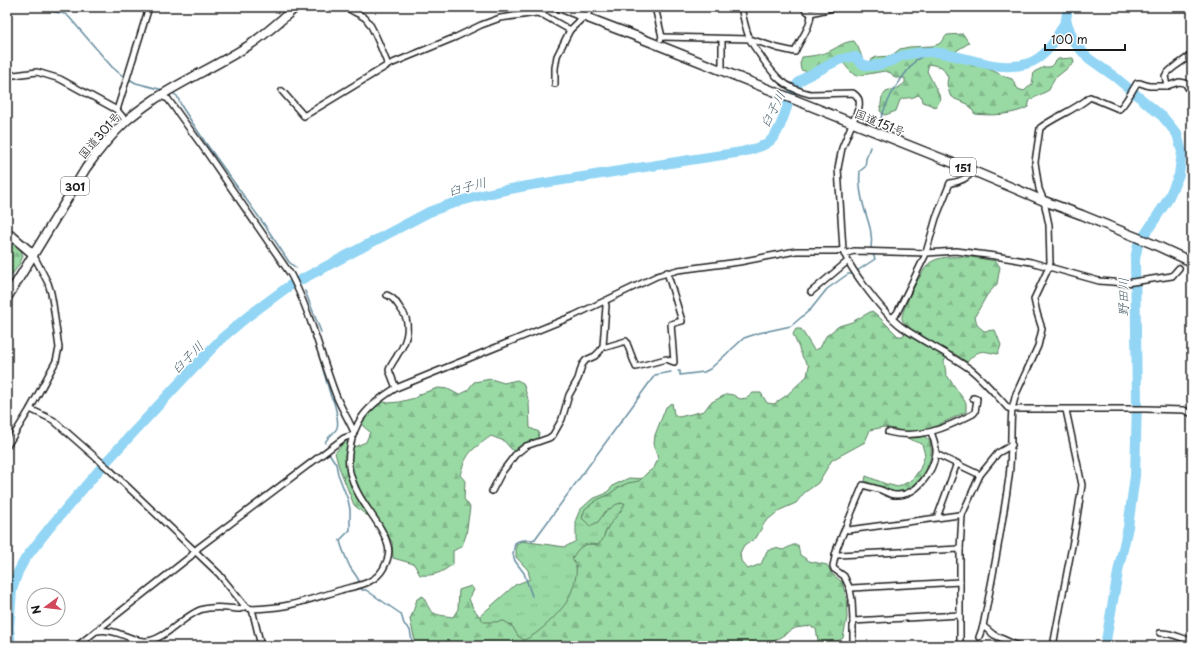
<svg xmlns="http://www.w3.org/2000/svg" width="1199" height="653" font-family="'Playpen Sans','Klee One',sans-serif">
  <defs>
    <pattern id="grass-tufts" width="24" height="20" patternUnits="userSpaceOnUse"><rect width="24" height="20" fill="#99daa4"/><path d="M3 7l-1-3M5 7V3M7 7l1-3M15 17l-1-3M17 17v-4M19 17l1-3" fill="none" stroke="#83ba8d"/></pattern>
    <pattern id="forest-firs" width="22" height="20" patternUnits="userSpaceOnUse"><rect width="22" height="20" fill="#99daa4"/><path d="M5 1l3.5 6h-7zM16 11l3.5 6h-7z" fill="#83ba8d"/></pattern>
  </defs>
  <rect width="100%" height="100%" fill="#fff"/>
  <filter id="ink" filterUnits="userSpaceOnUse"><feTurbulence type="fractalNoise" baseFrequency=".025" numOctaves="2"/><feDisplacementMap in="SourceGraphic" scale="8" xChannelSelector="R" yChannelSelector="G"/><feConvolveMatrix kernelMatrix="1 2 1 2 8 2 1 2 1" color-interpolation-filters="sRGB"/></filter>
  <g filter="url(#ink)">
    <g fill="url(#grass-tufts)" stroke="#5a7b60">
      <path d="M503,7H530L537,11L506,14Z"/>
      <path d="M629,478L646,479L705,646H446L515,585L530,579L528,570L516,557V545L521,541L565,547L576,541V519L580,510L592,499L605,494L614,485Z"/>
    </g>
    <g fill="url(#forest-firs)" stroke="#5a7b60">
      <path d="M963,34L969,43L956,51L958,59C969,62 980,65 991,70C998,73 1004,77 1012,79L1018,89L1024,91L1032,84L1034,72L1044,67H1050L1058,59L1073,58L1074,63L1054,79L1049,90L1030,100L1028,107C1014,115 990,116 975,114L968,104L955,99L950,95L947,84L948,77L942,67L929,64L927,71L941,99L936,107L923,102L922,97L918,95C910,100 907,96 900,100L896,111L885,115L880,111L882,97L886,92L898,88L905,83V78H895L891,73L885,71L856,76C847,70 846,64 838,58L809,72L801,70L800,64L802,57C812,56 821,55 830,51C840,46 843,42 854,41L858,47L863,60L868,62L876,57L891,56L900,49L909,47L932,46L939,44L947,35Z"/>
      <path d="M7,225L13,232V241L20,248L23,256L20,263L7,282Z"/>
      <path d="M971,257L996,261L1000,267L997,284L987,295L975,316L977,325L984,331L995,330L1001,345L998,354C981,351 980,348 967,362L952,352L944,361L946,374L966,403V412L925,431V437L930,441C930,445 932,449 931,453C930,470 915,492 897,492C891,493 871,484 865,481L866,476L886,484L898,487L912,480L920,469L925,455L922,444L909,439L904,431L884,427L870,430L865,442L832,460L818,483L804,493L796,503L780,510L765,522L756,538L744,545L740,553L741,561L748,569L761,564L767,551L775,548L783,550L793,545H798L800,555L809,561L827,565L832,574L842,582L846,597L847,618L843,638L836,642L830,641L828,646H819L816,629L810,626L795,628L766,646H416L410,619L413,612L417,599L423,596C432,615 431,614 453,617L458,609L459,590L471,586L474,590L469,599L473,608L484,622H494L504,621L512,626L518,636L524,640C538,635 557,615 566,603C571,595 578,576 576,567C576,564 573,561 572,559C578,547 584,542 597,545C606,539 602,537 607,529C612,519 621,514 625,503L617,504L605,512L598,522L590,526L582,518L585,509L597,500L608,495L619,487L628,483L639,481L647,473L654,468L658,459L654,444L655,435L666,407L672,403L674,414L679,417L704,411L710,403L727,394L733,395L740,399L747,398L753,393H761L767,403L774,404L787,395L807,376L809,366L803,358L793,334L796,329H801L814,350L820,348L826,336L839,326L852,322L872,311L877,315L898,336H903L908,327C906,325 903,322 902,319C900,312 924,265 931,262C943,255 957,257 971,257Z"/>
      <path d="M491,379L504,383L517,380L523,383L529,402L530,428L539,432L538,440L522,444L513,451L504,441L491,436C472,450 467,451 460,475L465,481L464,499L470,507L466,535L462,546L453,551V564C441,573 435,576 420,575L414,564L393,558L392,542L376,515H366L354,505L339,467L335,453L345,441L354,447L366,442L370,432L363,426L362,420L380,401L388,403L399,402L415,398L420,394L438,388L448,389L459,395L467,391L474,382Z"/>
    </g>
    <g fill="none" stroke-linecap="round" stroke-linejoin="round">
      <g stroke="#638b9e" stroke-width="1.5">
        <path d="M30,7L65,14L69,17L112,67L125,78"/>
        <path d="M129,79L136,83L163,90"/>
        <path d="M171,92L177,96L182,107L205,142L266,227L289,262L296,268"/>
        <path d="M877,129L884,110L893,91L904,75L916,60L930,52"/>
        <path d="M870,147L866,159L865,167L860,171C859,180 860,190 862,199C865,216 874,230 871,248"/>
        <path d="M857,271L875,259L873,254"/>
        <path d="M300,276L302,284"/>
        <path d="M305,291L321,332"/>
        <path d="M316,345L331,397C335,401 339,422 337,428C334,434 327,437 325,443"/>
        <path d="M678,371H680V375L704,372L710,369L744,338L759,333L791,326L811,309L827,289L848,274H853"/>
        <path d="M329,453L336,464L338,474L348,500L350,509V530L340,540C340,544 348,563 350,567C353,572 357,576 359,581"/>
        <path d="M361,588L362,590H366L401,614L404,624L410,630L413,646"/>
        <path d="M532,596L524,573L515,561L513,554L515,543C523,537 528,542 535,539L655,375L671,372"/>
      </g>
      <g stroke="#92d5f4" stroke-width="10">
        <path d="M1068,7L1066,20L1074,42L1088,58L1115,77L1163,117L1177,134L1182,152L1179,175L1167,201L1138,245L1135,259L1137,402L1135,476L1128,527L1119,567L1105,646"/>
        <path d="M11,646L9,628L12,590L18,572L25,559L51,526L106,462L195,366L222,338L247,317L289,286L429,212C478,192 531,185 583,177C636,168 689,160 742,152C752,149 762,148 770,141C786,126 786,95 800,81C807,75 819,71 827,66C836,61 845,56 856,57C858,60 861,64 865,65C873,68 886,63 894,60C898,58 901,55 905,55C913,53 922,52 930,52C962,53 993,73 1026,64C1047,58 1056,39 1066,20"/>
      </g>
      <path stroke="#ddd" stroke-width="5" stroke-dasharray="5 2.5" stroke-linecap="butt" d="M1179,268L1190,251"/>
      <g stroke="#1c1c1c" stroke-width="8">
        <g id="minor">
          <path d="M347,7C353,13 361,14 366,19C374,27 383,54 388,65"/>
          <path d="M655,7L662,37L661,39"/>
          <path d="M741,7C743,17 745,27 749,37C751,44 756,49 760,55C774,76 784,88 810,94L853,93C859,97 860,100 859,107L842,148L838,168L843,250C847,262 855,273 863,284C874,299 887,316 902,327C923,342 948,353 970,369C984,380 996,395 1008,408L1012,409C1010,432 1012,454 1009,477C1002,527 993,576 983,626L994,635L1018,646"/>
          <path d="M803,7L808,12L811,13L836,7"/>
          <path d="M662,37L750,39L777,48L795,52C800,39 811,28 811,13"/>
          <path d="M722,71V39"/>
          <path d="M7,76L37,72L60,79L117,110L126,121"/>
          <path d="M555,84V68L557,56L570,30L594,7"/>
          <path d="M1167,86L1165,76C1171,66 1185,62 1192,53"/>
          <path d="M282,91L304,116L388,65L456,37L481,25L500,18L537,13L545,16L570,30"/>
          <path d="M1192,94L1185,83L1179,82L1167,86H1149L1140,83H1137C1133,89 1124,106 1119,109L1090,97C1075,110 1056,116 1040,128L1035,162L1039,189L1044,201L1049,225L1050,262L1049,267L1034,299L1037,313L1042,329L1038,346L1016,394L1012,409H1145L1184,410L1192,414"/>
          <path d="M160,96L168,99L207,153L291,275C310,312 320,352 334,390C339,405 348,418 354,432"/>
          <path d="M117,110L149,7"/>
          <path d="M1190,251L1192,248"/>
          <path d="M844,254L854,251L927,253L956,251L995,256L1031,262L1099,281L1126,283L1172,276L1179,268"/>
          <path d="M811,292L848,261"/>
          <path d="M387,295C393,297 396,302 400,308C412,322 408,340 398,354C395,360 391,364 389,370L396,388"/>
          <path d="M892,318L897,313L925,256L936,218L950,183C960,182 967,179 973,171"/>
          <path d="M603,346L606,347L626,341L636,367L666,359L674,362L671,324L682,321L667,272"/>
          <path d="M30,409L53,420L110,470L219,574L244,605L248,608L252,609"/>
          <path d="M888,432C919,440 946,428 973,414L975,412L977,399L973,398"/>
          <path d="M7,446L30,409L56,361L59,348L53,304L51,293L48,283L33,254"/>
          <path d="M936,454L980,475"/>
          <path d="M492,491L502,472L515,455L526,446L549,438L553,435L562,419L569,395L578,379L582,365L586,360L595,356L600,351L603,346L606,306L605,302"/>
          <path d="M938,517V515L957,463"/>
          <path d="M845,529L848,530L959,515H962"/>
          <path d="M835,554L838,555L960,549"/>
          <path d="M850,589L852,588L960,582"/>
          <path d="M853,621L960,615"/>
          <path d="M96,631C100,631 104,630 108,631C122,632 133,642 147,641C166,639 182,617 200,610C209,607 218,607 228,608C231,608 236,609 240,609C243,608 243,608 244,605"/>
          <path d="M1160,633C1174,633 1179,638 1192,641"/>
          <path d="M979,637L983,626"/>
          <path d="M77,646L191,556L198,548L344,438L353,435C355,430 357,425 360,420C368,407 383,396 396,388L573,316L657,276L678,270L739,262L796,251H838L843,250"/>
          <path d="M261,646L252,609C265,608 277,608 289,605C307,601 324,595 341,590C350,587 362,586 370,581C376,578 380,574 383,569C387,562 390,553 388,546C383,524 360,504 353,482C346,464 348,453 353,435"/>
          <path d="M853,646V621L852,600L850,589L844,576L834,569L833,566L837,548L863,485C869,487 875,488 881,490C886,492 890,495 896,495C917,496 933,472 936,453C937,447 933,438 931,432"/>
          <path d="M960,646V549L962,515L980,475L998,453L1012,445"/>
          <path d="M1053,646L1075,530L1082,485L1066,410"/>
        </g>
      </g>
      <g stroke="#1c1c1c" stroke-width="11">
        <path id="primary" d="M7,234L12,236L33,254"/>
      </g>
      <g stroke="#1c1c1c" stroke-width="11">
        <g id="trunk">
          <path d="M559,7L638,37L973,171L1044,201L1082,215L1153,244L1192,262"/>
          <path d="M7,298L86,168C98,151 111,135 126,121C135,113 145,106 155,99C186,79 220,64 251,44C267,33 281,20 296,7"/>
        </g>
      </g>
      <use href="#minor" stroke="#fff" stroke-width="5"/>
      <use href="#primary" stroke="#fff" stroke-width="8"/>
      <use href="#trunk" stroke="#fff" stroke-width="8"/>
    </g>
  </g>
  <g text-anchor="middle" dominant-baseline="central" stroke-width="3" stroke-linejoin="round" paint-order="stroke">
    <g fill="#fff" stroke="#606060" stroke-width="1">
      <rect x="950" y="158" width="26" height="18" rx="3"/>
      <rect x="61" y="177" width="28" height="18" rx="3"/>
    </g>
    <g font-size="11" font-weight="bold" fill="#1c1c1c">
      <text x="963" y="167">151</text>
      <text x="75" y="186">301</text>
    </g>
    <g font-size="12" fill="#1c1c1c" stroke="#fff">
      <text transform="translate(880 122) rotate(22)">国道151号</text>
      <text transform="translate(99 135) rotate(-49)">国道301号</text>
    </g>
    <g font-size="13" font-style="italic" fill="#455d68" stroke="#fff">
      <text transform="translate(772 109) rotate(-63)">臼子川</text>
      <text transform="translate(467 186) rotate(-15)">臼子川</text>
      <text transform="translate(1122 297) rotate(-90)">野田川</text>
      <text transform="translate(187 357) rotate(-45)">臼子川</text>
    </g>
  </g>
  <rect width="1199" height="653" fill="none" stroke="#fff" stroke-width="24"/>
  <rect x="12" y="12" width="1175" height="629" fill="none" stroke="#1c1c1c" stroke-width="1.5" filter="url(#ink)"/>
  <g transform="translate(46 607) rotate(255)"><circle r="19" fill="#ffffff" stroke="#a4a4a4"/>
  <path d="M0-3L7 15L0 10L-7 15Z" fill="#d1495b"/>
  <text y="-6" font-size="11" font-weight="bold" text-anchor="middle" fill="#1c1c1c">N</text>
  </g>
  <path d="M1045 44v6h80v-6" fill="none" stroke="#1c1c1c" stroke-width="2"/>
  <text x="1051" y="44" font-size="12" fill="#1c1c1c" stroke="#ffffff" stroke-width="3" paint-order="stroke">100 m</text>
</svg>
